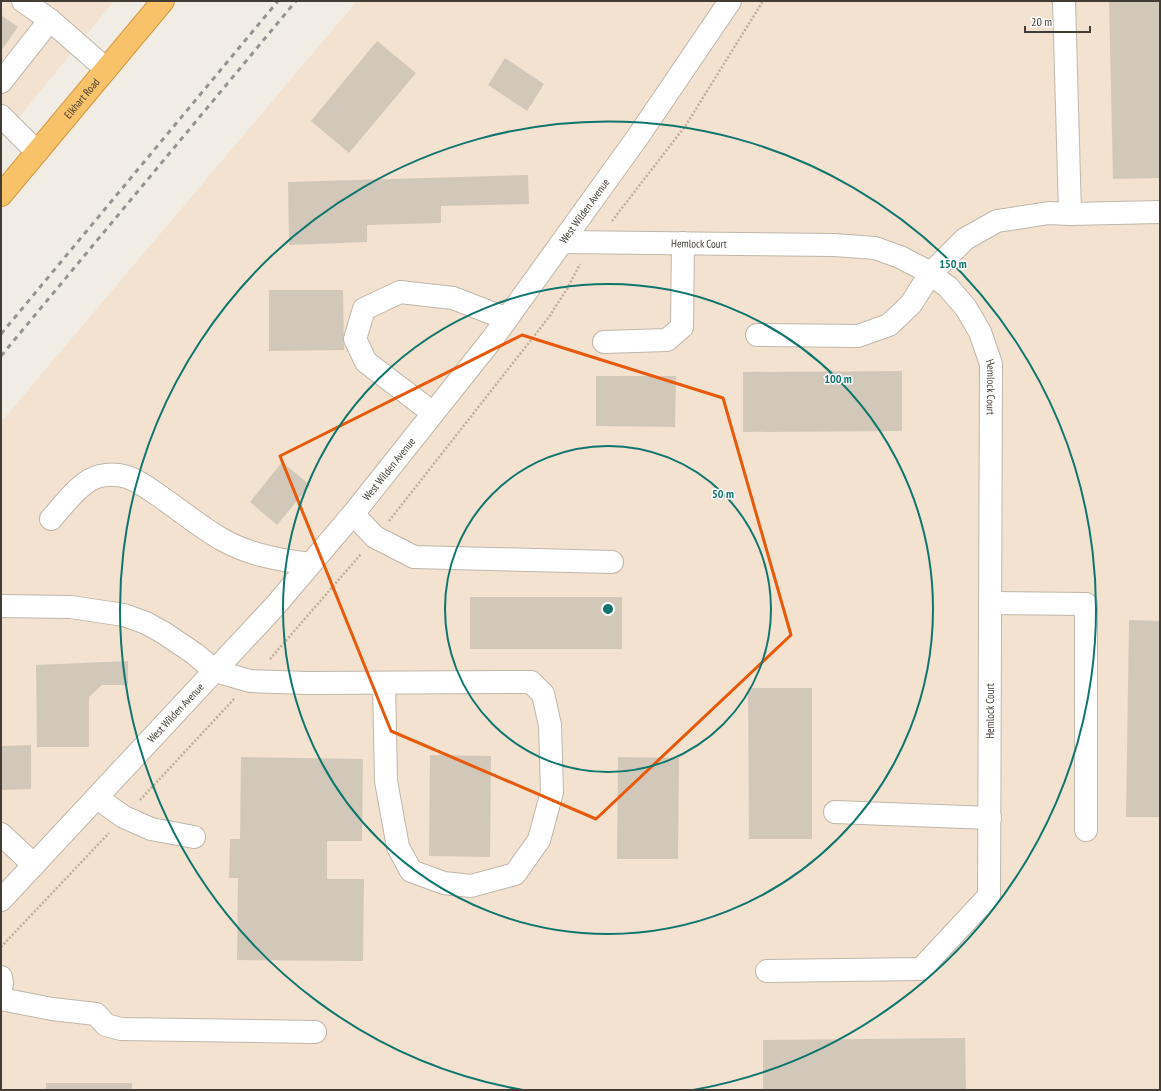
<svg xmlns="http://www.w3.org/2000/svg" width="1161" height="1091" font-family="'PT Sans Narrow',sans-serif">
  <rect width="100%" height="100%" fill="#f1ede4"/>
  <g fill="#f3e2cf">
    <path d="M1,1H114L1,139Z"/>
    <path d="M357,1H1160V1090H1V422Z"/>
  </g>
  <g fill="#d2c8ba">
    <path d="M1109,1H1160V178L1113,179Z"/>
    <path d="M1,15L18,27L1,51Z"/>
    <path d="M377,41L416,73L349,153L311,121Z"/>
    <path d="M505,58L544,84L527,111L488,85Z"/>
    <path d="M528,175L529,204L441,206V223L367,225V242L289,245L288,182Z"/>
    <path d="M269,290H343L344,350L269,351Z"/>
    <path d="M902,371V431L743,432V372Z"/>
    <path d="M596,376H676L675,427L596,426Z"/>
    <path d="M282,462L310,485L277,525L250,502Z"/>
    <rect x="470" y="597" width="152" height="52"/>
    <path d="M1129,620L1160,621V817H1126Z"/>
    <path d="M128,661V685H102L89,697V747H37L36,665Z"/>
    <path d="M748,688H812V839H749Z"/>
    <path d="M31,745V789L1,790V746Z"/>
    <path d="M430,755L491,756L490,857L429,856Z"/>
    <path d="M241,757L363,759L362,841H327V879H364L363,961L237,960L238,878H229L230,839H240Z"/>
    <path d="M618,757L679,758L678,859H617Z"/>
    <path d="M965,1038L966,1090H763V1040Z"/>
    <rect x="46" y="1083" width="86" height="7"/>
  </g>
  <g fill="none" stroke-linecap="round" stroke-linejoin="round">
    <g stroke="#bfb7aa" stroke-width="24">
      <g id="minor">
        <path d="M23,1L50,20L106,69"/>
        <path d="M1,82L50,20"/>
        <path d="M1,116L37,152"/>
        <path d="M1070,214L1160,212"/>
        <path id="s1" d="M563,242L834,245L875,248L900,257L925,270L948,287L966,308L980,332L991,364L989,896L921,969L767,971"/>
        <path d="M757,335L858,336L889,325L911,304L930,274L965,239L997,221L1049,213L1070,214L1064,1"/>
        <path d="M604,342L667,340L682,327L683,243"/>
        <path d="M433,413L366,362L355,339L364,309L400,292L453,298L507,319"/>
        <path d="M353,514L375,537L414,557L612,562"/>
        <path d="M51,519C63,506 81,480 100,476C109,474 118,474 127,477C139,481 148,488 158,495C180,510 200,527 223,540C250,555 280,560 310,564"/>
        <path d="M990,603L1086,604V830"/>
        <path d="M1,606L71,607L124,615L146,623L164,633L195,654L215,671L250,681L308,683L531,682L543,694L550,725L552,792L539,840L515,874L471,886L444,883L411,871L398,847L386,781L384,683"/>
        <path d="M97,798L124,817L151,829L194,837"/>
        <path d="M835,812L990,818"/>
        <path d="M1,834L34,865"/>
        <path id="s2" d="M1,900L275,606L353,514L493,338L637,138L730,1"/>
        <path d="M1,977L2,983L1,988"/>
        <path d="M1,999L52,1009L96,1014L106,1025L121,1029L315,1032"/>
      </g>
    </g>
    <g stroke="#d5963a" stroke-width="24">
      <g id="highway">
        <path id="s3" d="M1,195L163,1"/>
      </g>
    </g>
    <g stroke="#bdaf99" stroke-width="2.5" stroke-dasharray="2 2" stroke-linecap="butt">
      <path d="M612,221L686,125L763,1"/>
      <path d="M389,521L549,317L567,289L580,264"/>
      <path d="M270,659L361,554"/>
      <path d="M140,800L235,698"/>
      <path d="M1,947L109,833"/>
    </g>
    <use href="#minor" stroke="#fff" stroke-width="22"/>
    <use href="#highway" stroke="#f7c269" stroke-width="22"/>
    <g stroke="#939393" stroke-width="3" stroke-dasharray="5 5" stroke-linecap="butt">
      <path d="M1,334L278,1"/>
      <path d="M1,356L296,1"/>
    </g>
  </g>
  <path fill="none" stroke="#e8590c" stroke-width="3" stroke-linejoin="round" d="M522,335L723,398L791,635L596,819L391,731L280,456Z"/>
  <g fill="none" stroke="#0f766e" stroke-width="2">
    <circle cx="608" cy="609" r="163"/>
    <circle cx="608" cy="609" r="325"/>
    <path d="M523 1090A488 488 0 1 1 693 1090"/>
  </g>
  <g text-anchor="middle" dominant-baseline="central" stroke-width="3" stroke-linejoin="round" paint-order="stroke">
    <g font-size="11" fill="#433c34" stroke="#fff">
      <text stroke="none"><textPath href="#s3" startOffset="126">Elkhart Road</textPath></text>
      <text stroke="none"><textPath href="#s2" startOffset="904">West Wilden Avenue</textPath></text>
      <text stroke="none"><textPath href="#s1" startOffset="136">Hemlock Court</textPath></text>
      <text stroke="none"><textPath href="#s1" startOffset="508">Hemlock Court</textPath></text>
      <text stroke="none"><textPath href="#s2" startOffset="580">West Wilden Avenue</textPath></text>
      <text transform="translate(990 711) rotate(-90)">Hemlock Court</text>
      <text stroke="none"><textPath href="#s2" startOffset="256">West Wilden Avenue</textPath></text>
    </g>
  </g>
  <circle cx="608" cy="609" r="6" fill="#0f766e" stroke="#fff" stroke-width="2"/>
  <g font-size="12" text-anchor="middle" font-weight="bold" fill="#0f766e" stroke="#fff" stroke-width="3" stroke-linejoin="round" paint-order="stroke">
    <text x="953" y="268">150 m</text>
    <text x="838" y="383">100 m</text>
    <text x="723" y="498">50 m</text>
  </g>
  <rect width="1161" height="1091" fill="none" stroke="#433c34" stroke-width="4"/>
  <path d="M1025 26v6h65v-6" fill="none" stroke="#433c34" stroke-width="2"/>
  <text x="1031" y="26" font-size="12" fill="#433c34" stroke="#ffffff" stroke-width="3" paint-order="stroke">20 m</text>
</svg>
